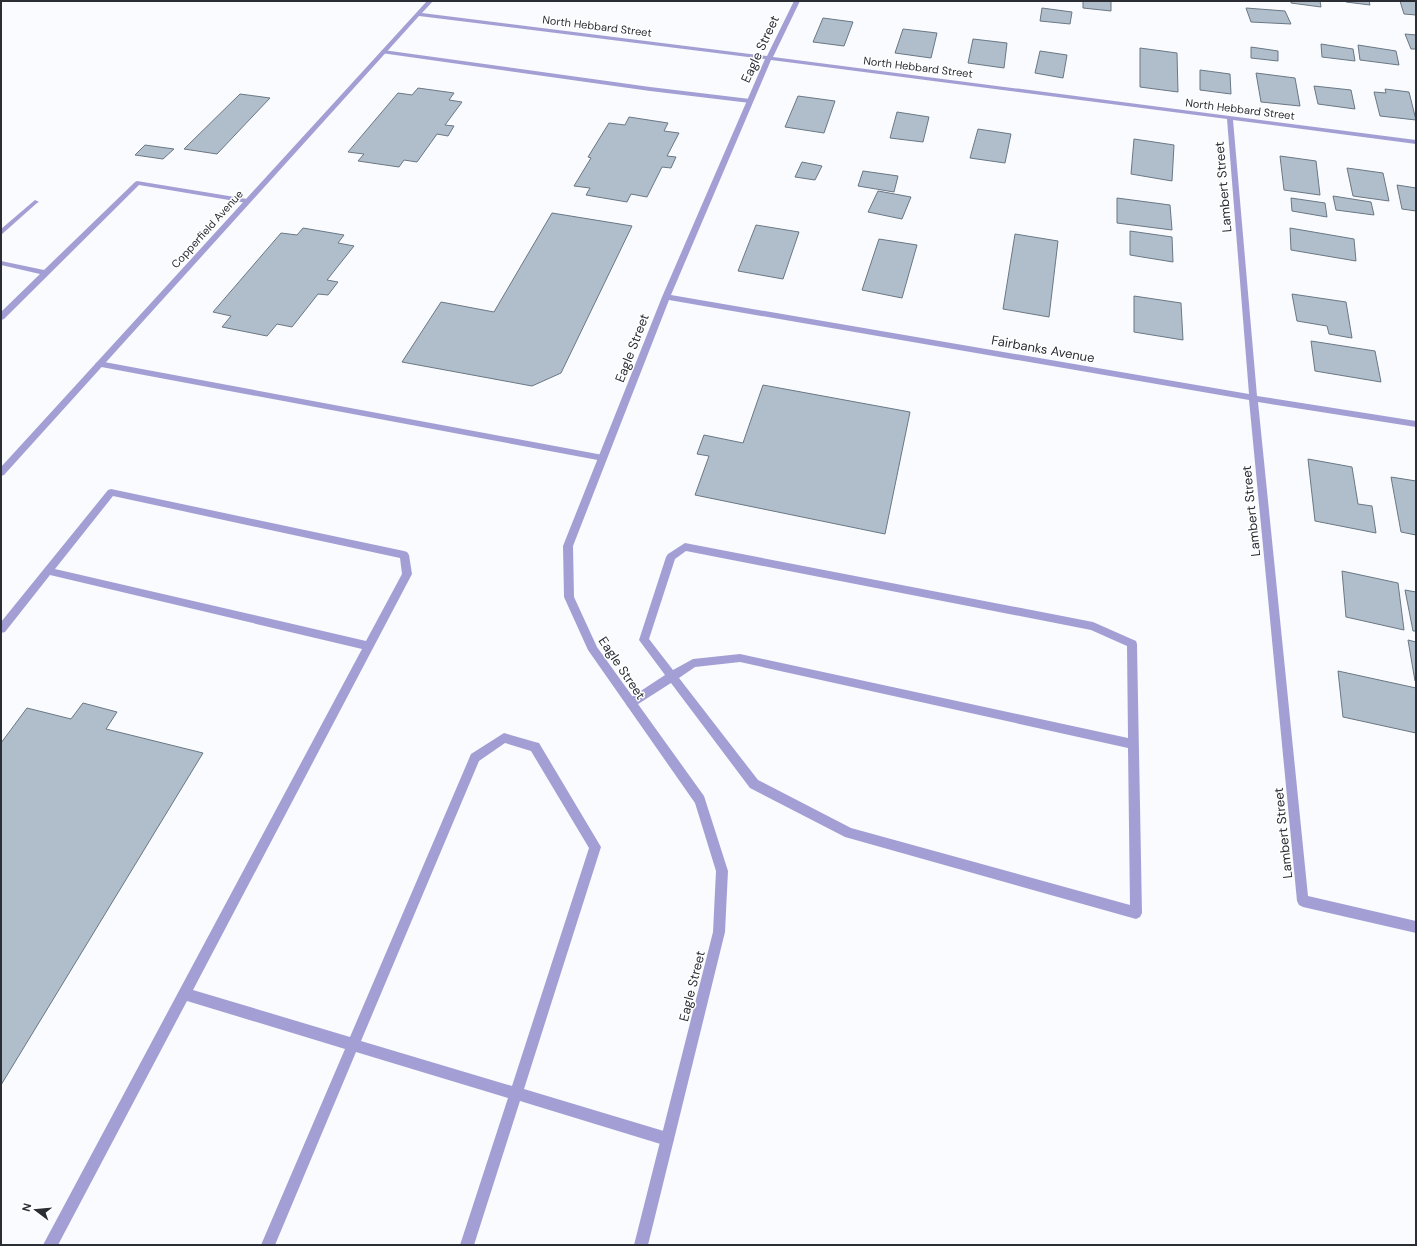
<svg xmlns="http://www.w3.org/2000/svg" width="1417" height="1246" font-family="'DM Sans',sans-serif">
  <rect width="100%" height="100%" fill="#f9fbfe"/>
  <g fill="#b0becc" stroke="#6a7784">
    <path d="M1083,1H1111V11L1083,8Z"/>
    <path d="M1291,1H1320L1321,7L1291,3Z"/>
    <path d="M1345,1H1369L1370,5L1346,2Z"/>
    <path d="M1400,1H1416V15L1404,14Z"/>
    <path d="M1042,8L1072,12L1070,24L1040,21Z"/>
    <path d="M1246,8L1285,11L1291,24L1251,22Z"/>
    <path d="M823,18L853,22L844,46L813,42Z"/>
    <path d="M903,29L937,33L931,58L895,53Z"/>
    <path d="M1405,34L1416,35V49H1411Z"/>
    <path d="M973,39L1007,43L1004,68L968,63Z"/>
    <path d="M1321,44L1353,49L1355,61L1322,57Z"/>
    <path d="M1358,45L1396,51L1399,65L1360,60Z"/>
    <path d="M1251,47L1278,51V61L1251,58Z"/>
    <path d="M1140,48L1177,53L1178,92L1140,87Z"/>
    <path d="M1040,51L1067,55L1063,78L1035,73Z"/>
    <path d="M1200,70L1230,74L1231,94L1200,90Z"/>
    <path d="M1256,73L1295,78L1300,106L1261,102Z"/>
    <path d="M1314,86L1351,90L1355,109L1318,104Z"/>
    <path d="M418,88L454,93L449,100L462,102L445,125L454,126L448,136L437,134L417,162L404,160L399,167L358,161L364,154L348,152L398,93L412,95Z"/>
    <path d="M1385,89L1409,92L1416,120L1380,116L1374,92L1386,93Z"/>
    <path d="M240,94L270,98L217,154L184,149Z"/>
    <path d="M798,96L835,101L824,133L785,127Z"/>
    <path d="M897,112L929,117L923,142L890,138Z"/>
    <path d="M629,117L668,123L664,131L679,133L667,156L676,157L671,168L662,167L647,197L631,194L627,202L586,195L590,188L574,186L591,158L588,157L609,123L625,125Z"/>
    <path d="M978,129L1011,134L1005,163L970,158Z"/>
    <path d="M1134,139L1174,145L1172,181L1131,174Z"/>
    <path d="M145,145L174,149L163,159L135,155Z"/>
    <path d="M1280,156L1316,161L1320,195L1284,190Z"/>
    <path d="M802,162L822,166L815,180L795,177Z"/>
    <path d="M1347,168L1383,173L1389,201L1353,196Z"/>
    <path d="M863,171L898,176L894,192L858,186Z"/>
    <path d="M1397,185L1416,188V211L1402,209Z"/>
    <path d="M878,191L911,197L902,219L868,212Z"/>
    <path d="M1333,196L1371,202L1374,215L1336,210Z"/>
    <path d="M1117,198L1170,205L1172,230L1117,223Z"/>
    <path d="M1291,198L1325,203L1327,217L1292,211Z"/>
    <path d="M552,213L632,226L561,373L532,386L402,362L441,302L494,312Z"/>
    <path d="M756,225L799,232L783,279L738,271Z"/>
    <path d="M303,228L344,235L338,243L354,246L327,280L338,282L328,295L318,294L292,327L277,324L267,336L222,327L231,316L213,312L281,233L297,235Z"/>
    <path d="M1290,228L1354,239L1356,261L1291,250Z"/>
    <path d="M1130,231L1172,237L1173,262L1130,255Z"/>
    <path d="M1015,234L1058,241L1049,317L1003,309Z"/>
    <path d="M879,239L917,245L902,298L862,290Z"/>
    <path d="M1292,294L1346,302L1352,338L1329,334L1327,326L1297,321Z"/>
    <path d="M1134,296L1181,303L1183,340L1134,332Z"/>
    <path d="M1311,341L1375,351L1381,382L1315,371Z"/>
    <path d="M763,385L910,412L885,534L695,495L709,456L697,454L704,435L743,443Z"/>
    <path d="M1308,459L1352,467L1358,504L1372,506L1376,533L1315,521Z"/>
    <path d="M1391,477L1416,481V535L1401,532Z"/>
    <path d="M1342,571L1398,583L1404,630L1346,617Z"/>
    <path d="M1405,590L1416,592V631H1413Z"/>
    <path d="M1408,640L1416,642V681H1415Z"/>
    <path d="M1338,671L1416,688V733L1343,717Z"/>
    <path d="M83,703L117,712L106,729L203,753L1,1085V743L27,708L71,719Z"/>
  </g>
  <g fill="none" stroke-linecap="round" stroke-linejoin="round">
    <g fill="#a39fd5" fill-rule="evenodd">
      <path d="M383,50L650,87L750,99L753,101L750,103L650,91L381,53V51Z"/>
      <path d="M137,181L247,199L251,201L247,203L139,185L4,319L1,320V312L40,274L1,265V261L44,270L135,182Z"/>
      <path d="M35,200L39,202L37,203L1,235V229Z"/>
      <path d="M99,361L603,455L607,458L603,461L96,366L95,364Z"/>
      <path d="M111,489L404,551L407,552L409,555L412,574L193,990L350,1037L471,754L504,733L535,742L539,743L601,847L524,1089L667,1132L672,1134L674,1139L672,1144L667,1146L520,1101L474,1245H460L508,1098L356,1052L275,1245H261L345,1049L187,1001L58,1245H43L362,649L50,575L5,632L1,633V622L108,490ZM113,496L400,558L402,574L366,641L55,569ZM505,743L531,751L589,848L512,1086L361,1041L479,761Z"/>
      <path d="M685,543L1093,622L1136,641L1137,644L1142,913L1140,917L1136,919L845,837L750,788L671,683L635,706L631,708L627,706L626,703L627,700L665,675L639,640L666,557L668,554ZM686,551L1091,630L1127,646L1128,738L740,654L693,659L673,670L649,639L675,559ZM740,662L1128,748L1130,905L851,828L758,780L679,678L695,667Z"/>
    </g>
    <path fill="#a39fd5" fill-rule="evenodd" d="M427,1H433L422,13L767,56L794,1H800L773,57L1416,140V144L1233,120L1257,396L1416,421V427L1258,402L1308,896L1416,921V933L1303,907L1299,905L1297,901L1249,400L669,300L573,546L574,597L597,647L704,796L728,871L725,932L648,1245H634L713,932L716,871L695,803L588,650L564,597L563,546L662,297L765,59L419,16L4,475L1,476V467ZM771,60L1227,119L1249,394L671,295Z"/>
  </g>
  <g text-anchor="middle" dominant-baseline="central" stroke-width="3" stroke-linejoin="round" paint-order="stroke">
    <g font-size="11" fill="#2a2d34" stroke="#fff">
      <text transform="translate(597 26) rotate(7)">North Hebbard Street</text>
      <text transform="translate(918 67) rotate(7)">North Hebbard Street</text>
      <text transform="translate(1240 109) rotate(7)">North Hebbard Street</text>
      <text transform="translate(207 229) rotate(-48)">Copperfield Avenue</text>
    </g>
    <g font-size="13" fill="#2a2d34" stroke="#fff">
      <text transform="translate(760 49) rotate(-65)">Eagle Street</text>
      <text transform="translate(1223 187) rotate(-95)">Lambert Street</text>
      <text transform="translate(632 348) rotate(-69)">Eagle Street</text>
      <text transform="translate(1043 349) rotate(10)">Fairbanks Avenue</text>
      <text transform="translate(1251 511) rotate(-96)">Lambert Street</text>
      <text transform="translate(622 668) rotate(56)">Eagle Street</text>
      <text transform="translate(1283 833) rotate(-96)">Lambert Street</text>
      <text transform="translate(692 986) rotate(-76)">Eagle Street</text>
    </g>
  </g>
  <rect width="1417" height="1246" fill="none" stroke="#2a2d34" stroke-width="4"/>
  <g transform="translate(36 1210) rotate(286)" stroke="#ffffff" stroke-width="3" paint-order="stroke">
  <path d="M0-3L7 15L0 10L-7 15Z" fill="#2a2d34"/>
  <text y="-6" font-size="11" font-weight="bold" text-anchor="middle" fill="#2a2d34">N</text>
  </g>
</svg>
